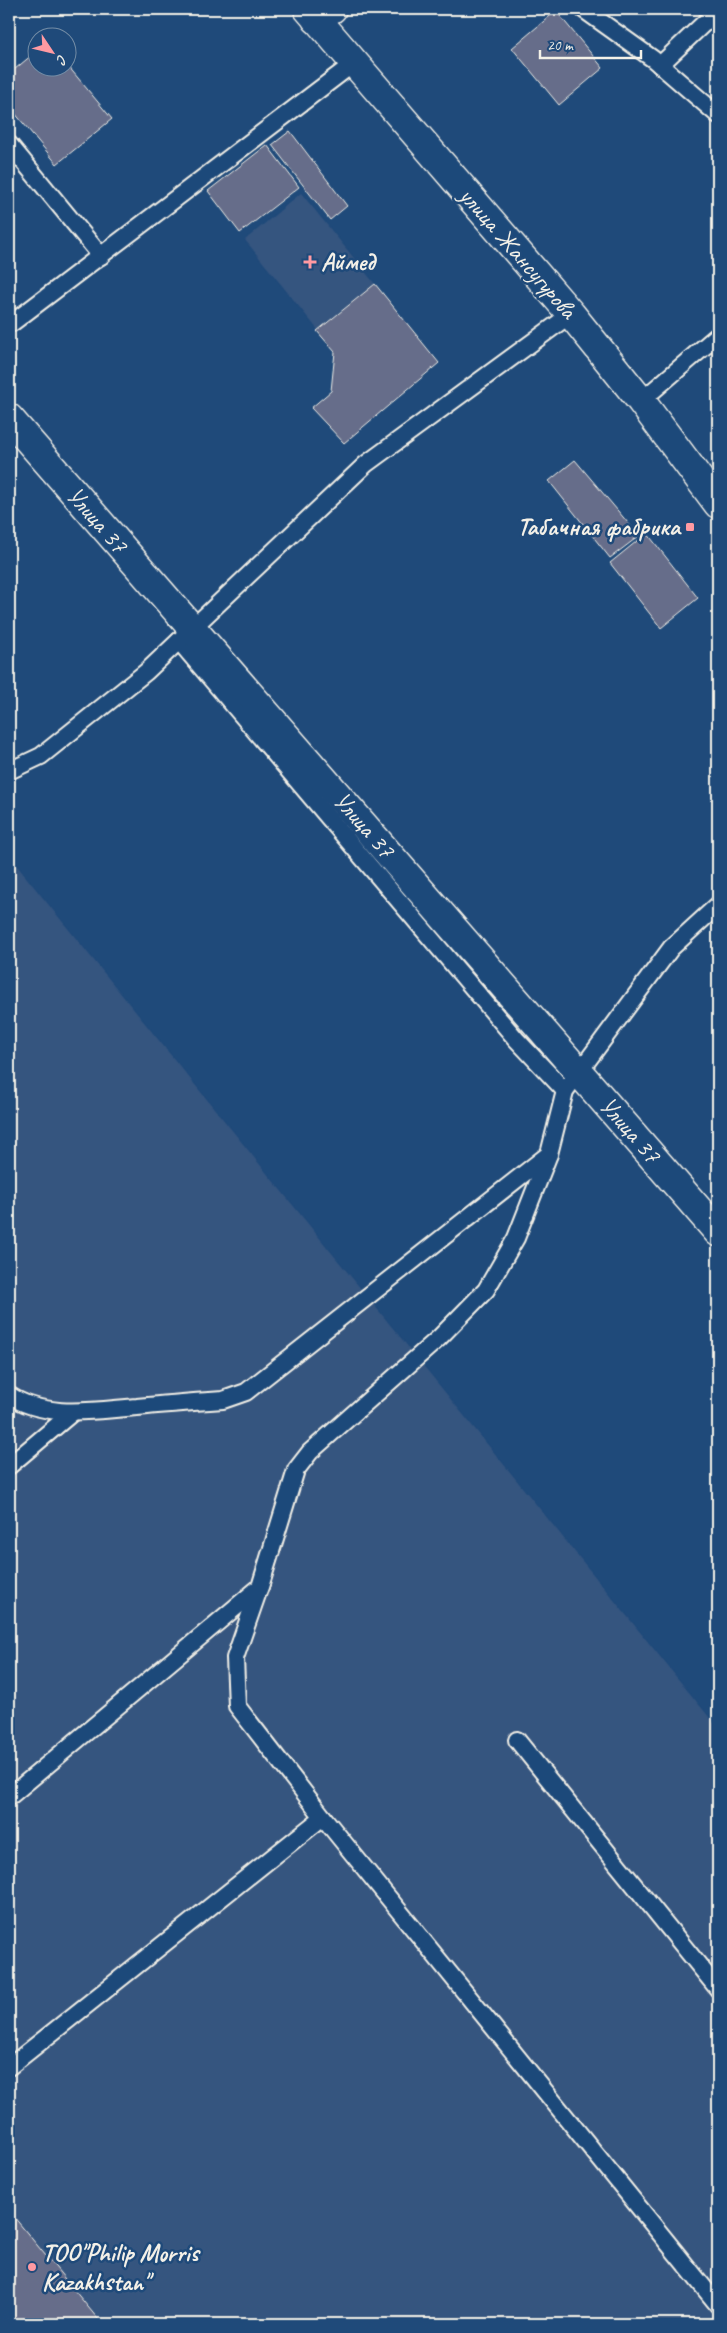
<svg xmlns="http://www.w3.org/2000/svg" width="727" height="2333" font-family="Caveat,sans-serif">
  <rect width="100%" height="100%" fill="#1f4a7a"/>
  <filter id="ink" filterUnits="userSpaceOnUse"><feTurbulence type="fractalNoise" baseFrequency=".02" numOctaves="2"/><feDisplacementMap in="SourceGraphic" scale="10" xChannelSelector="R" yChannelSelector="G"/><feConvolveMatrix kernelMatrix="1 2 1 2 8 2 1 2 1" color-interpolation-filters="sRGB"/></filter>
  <g filter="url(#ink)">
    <g fill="#34547f">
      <path d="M301,193L375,284L318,330L245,240Z"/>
      <path d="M9,856L718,1728V2324H9Z"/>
    </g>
    <g fill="#666d8a" stroke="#f4f1e8">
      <path d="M556,11L603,68L559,105L512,48Z"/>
      <path d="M38,50V68H68V66L112,119L57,164L9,106V74Z"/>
      <path d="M290,131L347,206L330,220L272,145Z"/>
      <path d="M267,145L299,187L240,233L208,191Z"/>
      <path d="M375,284L439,363L344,443L311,408L331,391L335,352L317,331Z"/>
      <path d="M575,460L639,536L610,558L549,481Z"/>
      <path d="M647,533L698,598L661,628L610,563Z"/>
      <path d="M9,2211L102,2324H9Z"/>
    </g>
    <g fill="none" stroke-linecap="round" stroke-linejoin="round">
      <g stroke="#f4f1e8" stroke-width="20">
        <g id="lane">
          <path d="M583,9L653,59L718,115"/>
          <path d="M660,65L718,10"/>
          <path d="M9,144L101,256"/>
          <path d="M9,323H12L354,63"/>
          <path d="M641,401L718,335"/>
          <path d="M179,641L516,1039L565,1091"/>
          <path d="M9,771L41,756L146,672L366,464L571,314"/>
          <path d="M9,1395C46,1420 96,1410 137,1407C166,1404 194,1402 223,1400L246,1392L549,1154"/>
          <path d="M9,1466L73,1412"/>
          <path d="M259,1589L235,1658L237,1706L323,1817L718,2305"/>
          <path d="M517,1740L718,1989"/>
          <path d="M9,1797L260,1587L296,1470L310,1452L439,1338L486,1290L516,1238L549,1154L565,1091L671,948L718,905"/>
          <path d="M9,2067L323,1817"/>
        </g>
      </g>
      <g stroke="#f4f1e8" stroke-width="31">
        <path id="street" d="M9,418L718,1232"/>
      </g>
      <g stroke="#f4f1e8" stroke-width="31">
        <path id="secondary" d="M316,19L332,9"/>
      </g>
      <g stroke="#f4f1e8" stroke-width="31">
        <path id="primary" d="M308,9L571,314L641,401L718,504"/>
      </g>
      <use href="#lane" stroke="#1f4a7a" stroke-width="16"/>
      <use href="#street" stroke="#1f4a7a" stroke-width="28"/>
      <use href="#secondary" stroke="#1f4a7a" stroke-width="28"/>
      <use href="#primary" stroke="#1f4a7a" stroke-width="28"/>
    </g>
  </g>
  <g fill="#ff9aa2" stroke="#1f4a7a" stroke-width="2">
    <path d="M307.5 254.5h5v5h5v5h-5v5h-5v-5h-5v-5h5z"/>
    <rect x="685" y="522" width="10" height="10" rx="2.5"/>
    <circle cx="32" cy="2267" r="5"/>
  </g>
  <g text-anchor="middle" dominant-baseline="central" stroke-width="5" stroke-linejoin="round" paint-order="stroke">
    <g font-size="25" fill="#f4f1e8" stroke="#1f4a7a">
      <text transform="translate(518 253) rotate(49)">улица Жансугурова</text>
      <text transform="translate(97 520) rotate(49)">Улица 37</text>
      <text transform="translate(364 825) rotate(49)">Улица 37</text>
      <text transform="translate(630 1130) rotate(49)">Улица 37</text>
    </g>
    <g font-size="25" font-weight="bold" fill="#f4f1e8" stroke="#1f4a7a" text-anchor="start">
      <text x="321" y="262">Аймед</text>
      <text x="680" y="527" text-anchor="end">Табачная фабрика</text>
      <text x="42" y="2253">ТОО"Philip Morris<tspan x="42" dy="29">Kazakhstan"</tspan></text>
    </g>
  </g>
  <rect width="727" height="2333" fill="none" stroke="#1f4a7a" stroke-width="30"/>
  <rect x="15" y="15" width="697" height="2303" fill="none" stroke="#f4f1e8" stroke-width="2" filter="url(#ink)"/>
  <g transform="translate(52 52) rotate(125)"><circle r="24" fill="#1f4a7a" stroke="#748da6"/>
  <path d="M0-4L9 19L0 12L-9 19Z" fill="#ff9aa2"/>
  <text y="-8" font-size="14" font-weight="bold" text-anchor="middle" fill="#f4f1e8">С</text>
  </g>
  <path d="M540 50v8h101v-8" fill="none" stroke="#f4f1e8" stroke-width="2.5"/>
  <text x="547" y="50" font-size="15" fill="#f4f1e8" stroke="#1f4a7a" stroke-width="4" paint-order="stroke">20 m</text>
</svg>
